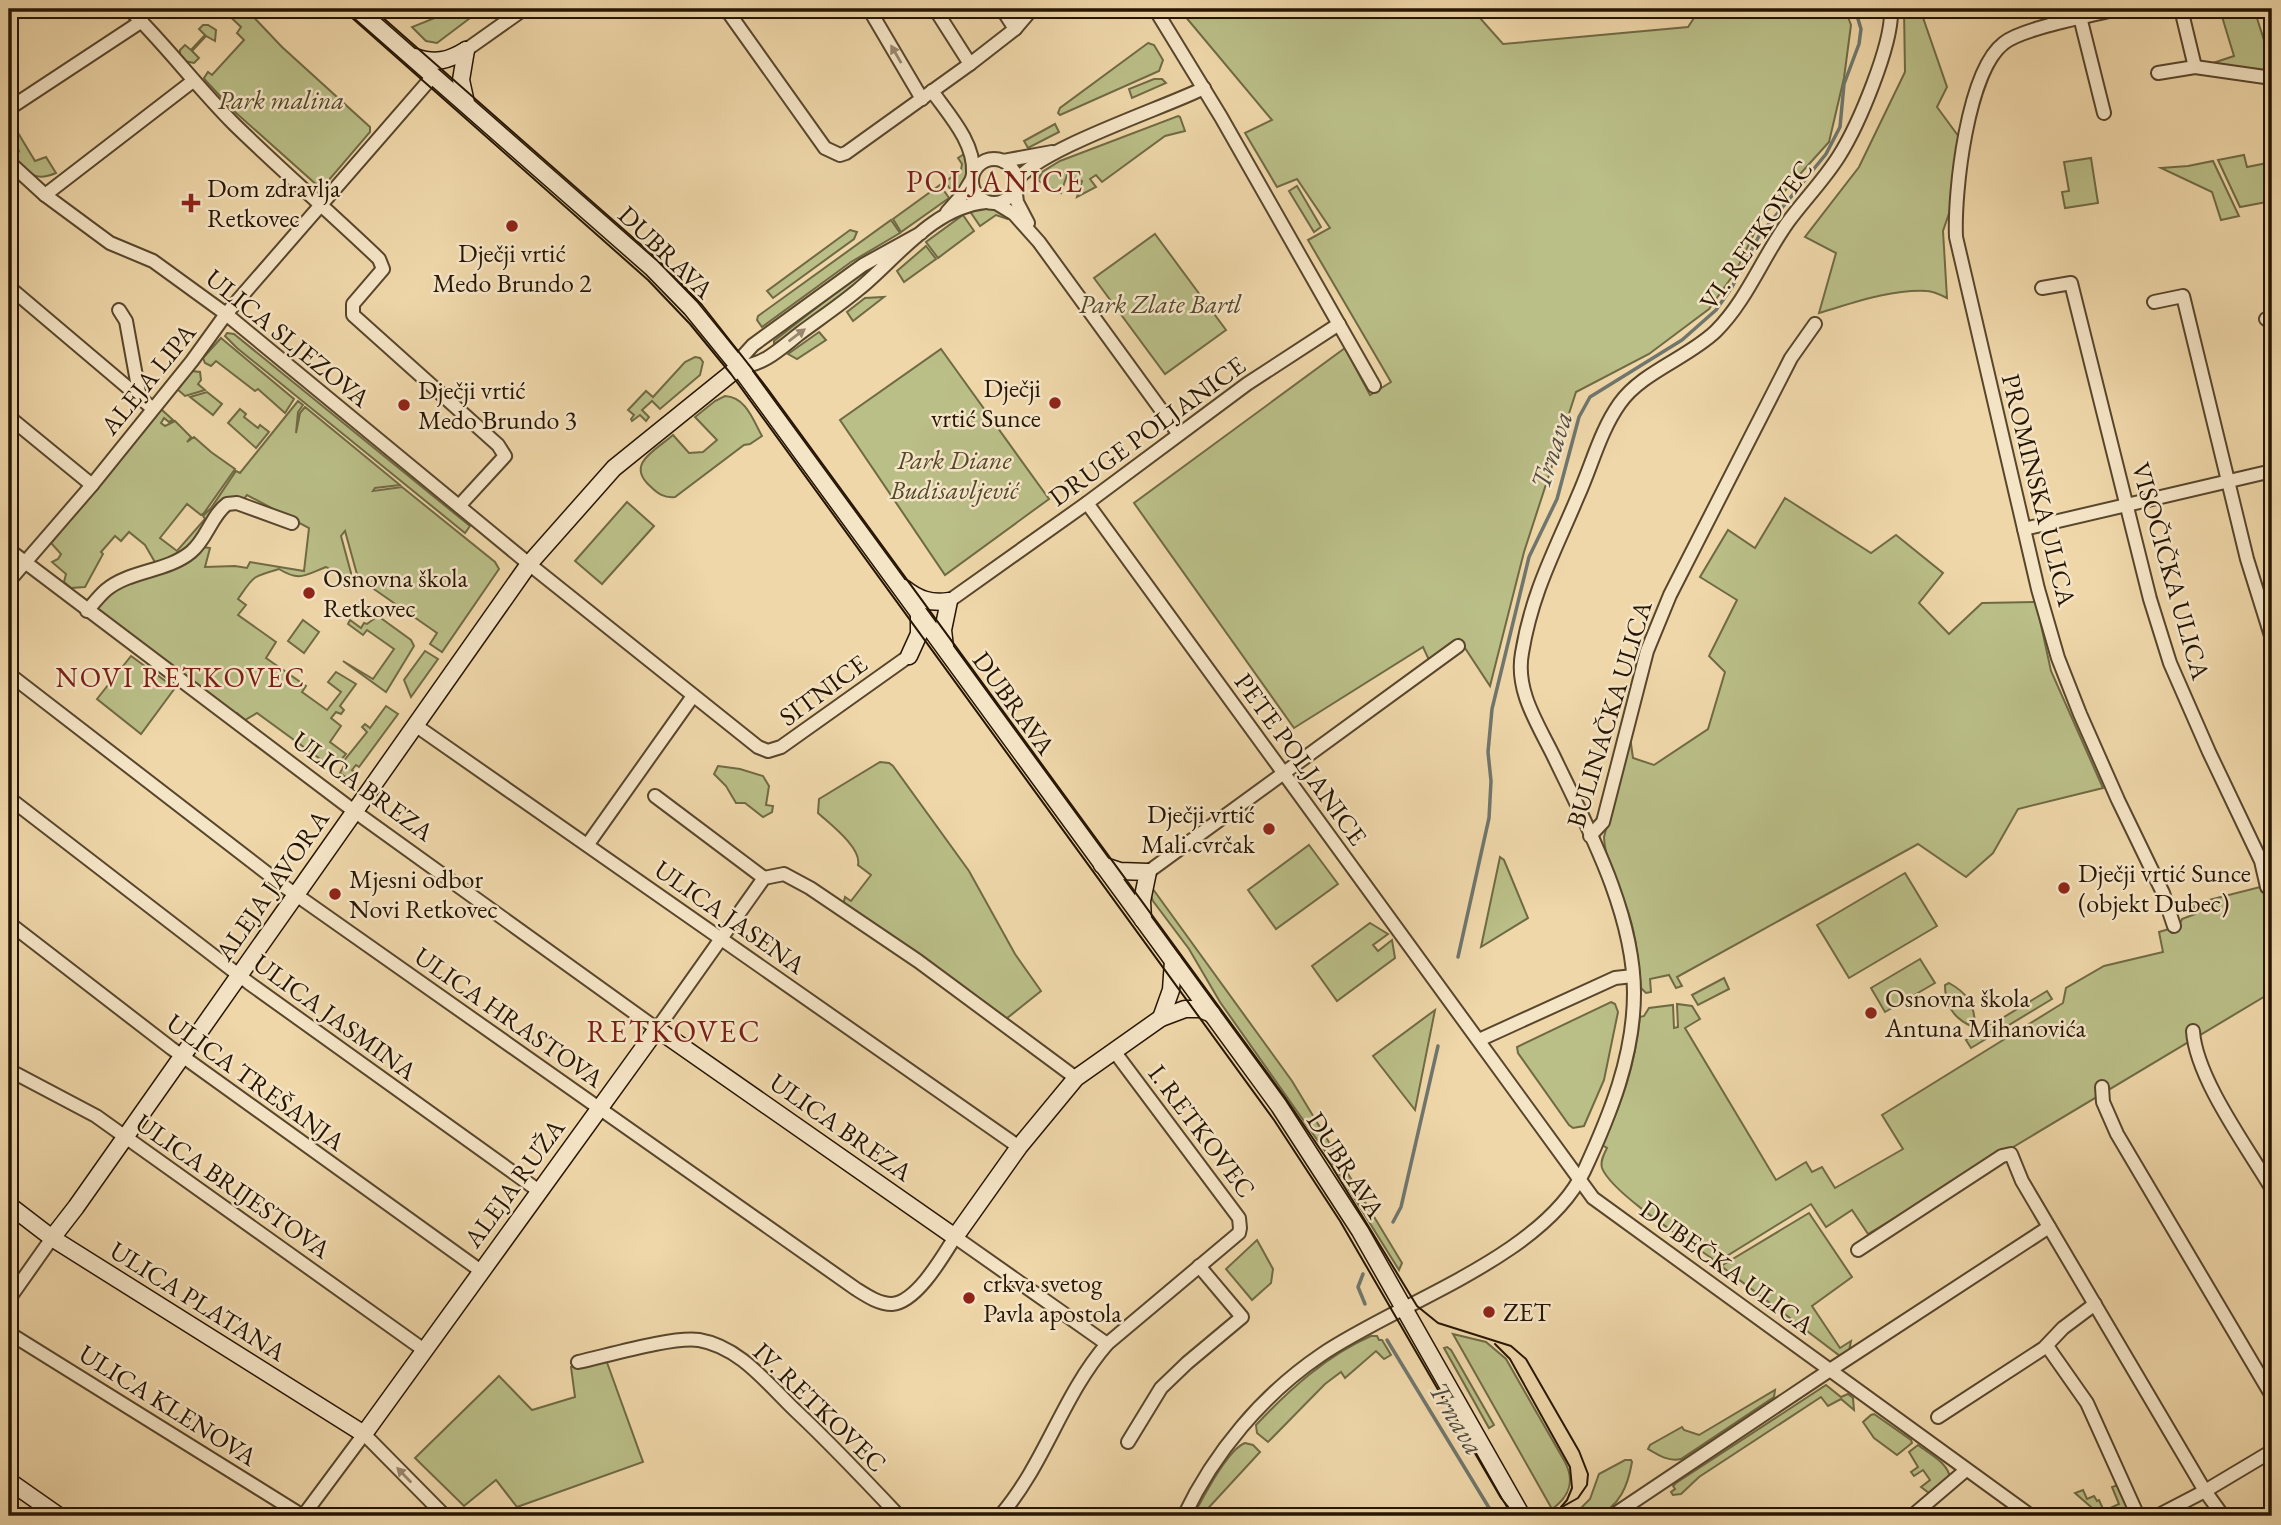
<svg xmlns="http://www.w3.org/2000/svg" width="2281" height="1525" font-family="'EB Garamond',serif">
  <rect width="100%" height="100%" fill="#efd7a9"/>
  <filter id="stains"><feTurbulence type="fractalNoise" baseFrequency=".00286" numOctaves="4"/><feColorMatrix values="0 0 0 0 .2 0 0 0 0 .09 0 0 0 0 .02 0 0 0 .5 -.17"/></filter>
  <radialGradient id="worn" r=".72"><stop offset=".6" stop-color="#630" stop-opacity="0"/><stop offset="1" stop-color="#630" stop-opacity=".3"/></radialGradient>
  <g fill="#babe87" stroke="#706a44" stroke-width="2">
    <path d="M222,9H246L282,47L370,127V132L323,187L318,186L235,112L206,81L204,78L208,72L212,75L244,40L237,33L241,27Z"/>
    <path d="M457,9H482L437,43L426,41L412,27Z"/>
    <path d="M1179,9H1472L1503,44L1688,27L1700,9H1845L1851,25L1844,78L1829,142L1763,215L1736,271L1709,309L1649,354L1576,392L1524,552L1490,686L1459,639L1429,660L1423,647L1294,728L1134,503L1345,348L1370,395L1391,382L1308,240L1330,228L1297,179L1277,187L1245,133L1272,120Z"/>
    <path d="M1904,9H1920L1947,87L1937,107L1959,137L1955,196L1943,231L1947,298C1941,295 1933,291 1927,291C1891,289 1853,303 1819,313L1836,253L1805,237L1859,167L1905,72Z"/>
    <path d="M2192,9H2254L2272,65V73L2213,63L2234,56L2220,10L2199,16Z"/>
    <path d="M203,25H208L216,30L215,41L206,36L192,51L199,58L194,63L184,61L180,56V50L185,45L191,50L205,35L199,29Z"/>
    <path d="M1148,43L1154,45L1163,60L1159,71L1060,115L1058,113L1060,108Z"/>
    <path d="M1154,79H1162L1166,83L1132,98L1129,89Z"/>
    <path d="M1178,116L1180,117L1185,131L1165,136L1102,182L1096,175L1090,179L1096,187L1077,197L1082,181L1067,175L1061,193L1043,184L1038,180L1042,172L1060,161Z"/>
    <path d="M9,118L35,161L46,157L56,173C35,182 30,174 15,159L19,151L15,144L9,142Z"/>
    <path d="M1055,124L1059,132L1028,148L1024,141Z"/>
    <path d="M964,154C970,170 968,182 954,194L945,182L961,170L962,164L958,158Z"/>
    <path d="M2244,155L2247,167L2272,162V201L2240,207L2218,160Z"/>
    <path d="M2091,158L2098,203L2065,208L2062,192L2069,191L2064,162Z"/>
    <path d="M2213,161L2239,216L2221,220L2212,192L2161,168L2188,166Z"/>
    <path d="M940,185L949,198L901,232L893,219Z"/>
    <path d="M1297,186L1321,227L1314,232L1289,191Z"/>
    <path d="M992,206L1010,217L1008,219L996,215L980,226L969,210L975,207Z"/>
    <path d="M963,215L974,231L938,258L926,242Z"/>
    <path d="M891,220L900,233L851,262L762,327L757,320L758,316Z"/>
    <path d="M850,230L857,232L854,239L773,298L767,291Z"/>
    <path d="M1155,234L1226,330L1165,374L1094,278Z"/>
    <path d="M926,246L936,259L904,282L897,271Z"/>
    <path d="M885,263L795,331L774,344V341L872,264Z"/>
    <path d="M884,297L853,321L847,312L865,298Z"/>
    <path d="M819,332L826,340L797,359L788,354Z"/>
    <path d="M227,333L234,334L470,526L465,533L237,348L225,336Z"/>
    <path d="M221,338L294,399L285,413L258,389L255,391L216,361L211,366L205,363L203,358Z"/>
    <path d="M941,349L1049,499L945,575L840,420Z"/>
    <path d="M695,357L700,358L703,362L700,375L660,409L652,401L642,410L649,417L646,421L640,415L632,421L631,419L634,415L628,410L646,391L653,397L685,362Z"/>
    <path d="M192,371L200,372L201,380L198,384L205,390L185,396L177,389Z"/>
    <path d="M207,392L222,404L213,415L190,397Z"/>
    <path d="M725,396C746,397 753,420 762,436L750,444L744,445L675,497C664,498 658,494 650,486C625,464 656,450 673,435L689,453L703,452L717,440L695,417L715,401Z"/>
    <path d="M298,401L303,405L298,412L296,433L300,413L305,407L400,485L375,488L373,491L402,487L495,562L499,569L442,652L430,644L437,633L358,578L345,531L341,536L351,573V581L326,567C305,575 300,582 279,569C251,577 254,576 238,599L246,605L238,615L276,642L266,658L306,686L302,692L327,710L341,692L328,682L336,672L356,684L340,706L344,710L341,714L336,712L331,718L341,726L330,742L346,754L341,760L333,756L327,764L257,713L245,720L237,713L235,715L96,609L105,594L203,547L210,548L205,567L235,566L247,568L250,562L304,571L309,528L247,495L243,500L239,499L190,549L156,564L145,545L129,532L121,541L115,536L101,552L103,554L85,587L71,588L64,582L66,574L52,562L58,559L61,554L51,543L161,409L173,420L169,422L164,418L161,423L165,426L175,421L191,437L187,442L194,437L211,452L235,469L204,513L201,515L187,504L160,538L177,551L205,519L203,516L211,508L236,471L240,473Z"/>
    <path d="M240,409L246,414L244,417L258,428L260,425L269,432L256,448L228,423Z"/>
    <path d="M1785,498L1871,553L1896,535L1943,573L1919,603L1949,634L1982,603L2036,602L2051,671L2103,788L2018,809L1993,853L1966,877L1918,844L1677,977L1682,986L1676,988L1669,975L1650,979L1651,992L1646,993L1641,988C1638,960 1636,932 1626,906C1618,883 1605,861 1604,837L1630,737L1633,758L1654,765L1708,729L1725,672L1709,656L1737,600L1700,577L1728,530L1755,548Z"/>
    <path d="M627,502L654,526L602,584L575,561Z"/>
    <path d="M378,616L411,640L414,646L386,692L343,661L373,679L394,649L367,630L363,635L348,624L350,620L361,628L364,623L367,624Z"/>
    <path d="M303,620L319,632L304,653L288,641Z"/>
    <path d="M425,651L438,659L411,697L404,680Z"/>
    <path d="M131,656L175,688L141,734L97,699Z"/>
    <path d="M386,706L398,714L359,767L356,765L352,770L356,773L354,777L347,778L340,773L345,764L343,762L367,732L362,727L365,724L370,728Z"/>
    <path d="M880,762L889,763L893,766L969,871L1015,954L1041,991L1006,1019L856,911L843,906L845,897L851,901L871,875L858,865C862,848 830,824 818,813L819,799Z"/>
    <path d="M718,766L740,769L763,776L769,786L766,805L773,806L772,812L763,817L745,803H736L726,786L714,774Z"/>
    <path d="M1309,845L1338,884L1276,929L1248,890Z"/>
    <path d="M1500,857L1504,860L1528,918L1481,947Z"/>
    <path d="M1905,873L1937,926L1849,978L1817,925Z"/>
    <path d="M2272,884V992L1868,1234L1852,1210L1826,1227L1811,1204L1717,1262C1692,1244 1612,1194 1602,1168C1600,1161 1604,1154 1607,1148L1602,1145C1623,1101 1635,1065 1640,1017L1644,1016L1649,1008L1673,1005L1674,1028L1678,1027L1677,1004L1692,1006L1700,1019L1685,1028L1776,1180L1806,1162L1812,1172L1822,1167L1835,1188L1903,1149L1882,1115L2063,1003L2066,988L2104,966L2163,952L2159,932L2179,926L2182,919L2195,914L2193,904Z"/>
    <path d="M1150,885L1292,1081L1402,1263L1399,1270L1325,1151L1220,1002L1189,949L1153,901L1149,891Z"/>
    <path d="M1370,923L1388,934L1373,945L1378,951L1392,940L1395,958L1337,1001L1312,966Z"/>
    <path d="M1920,959L1935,983L1885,1012L1871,988Z"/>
    <path d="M1724,978L1729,989L1698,1005L1692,995Z"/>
    <path d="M1949,983C1967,993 1974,1003 1975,1024L1971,1026C1953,1018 1945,1005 1945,985Z"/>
    <path d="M2047,991L2052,999L1971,1048L1966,1040Z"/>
    <path d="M1611,1002L1615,1004L1618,1012L1604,1080L1584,1126L1573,1128L1569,1125L1518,1053L1517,1047Z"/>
    <path d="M1435,1010L1415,1110L1373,1056Z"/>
    <path d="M1809,1213L1852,1277L1812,1306L1840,1348L1851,1341L1849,1351L1840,1356L1721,1266Z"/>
    <path d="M1257,1240L1273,1269L1271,1283L1252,1300L1226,1269Z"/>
    <path d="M1453,1334L1486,1342L1506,1359L1565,1462C1575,1481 1569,1497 1552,1509Z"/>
    <path d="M1371,1336H1377L1379,1340H1382L1391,1355L1384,1359L1376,1351L1345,1378L1341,1372L1325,1384L1268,1442L1257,1433L1256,1425C1289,1390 1327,1355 1371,1336Z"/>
    <path d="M1447,1347L1451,1350L1494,1425L1489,1428L1444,1348Z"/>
    <path d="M605,1357L643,1462L517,1507L496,1480L464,1506L415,1458L499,1376L532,1410L575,1397L571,1367Z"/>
    <path d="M1826,1385L1841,1397L1848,1394L1853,1398L1854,1410L1841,1399L1828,1406L1821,1397L1699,1477L1681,1494L1673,1495L1671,1492L1675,1489L1673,1486L1676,1483Z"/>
    <path d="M1775,1390L1774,1397L1681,1459C1669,1462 1658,1455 1648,1449L1650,1445L1682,1427L1684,1430L1699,1435Z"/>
    <path d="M1874,1414L1911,1440L1912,1443L1897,1455L1874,1438L1863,1422L1871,1415Z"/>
    <path d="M1245,1443L1253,1445L1260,1452L1201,1516H1193C1203,1498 1227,1450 1245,1443Z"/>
    <path d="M1918,1445C1931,1455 1948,1463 1950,1478L1933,1493H1929L1921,1487L1930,1480L1923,1470L1914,1476L1911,1472L1918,1467L1909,1452Z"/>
    <path d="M1625,1460H1631L1632,1462C1628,1485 1620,1507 1596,1516C1589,1518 1576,1516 1568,1516L1581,1508L1590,1499L1599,1474Z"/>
    <path d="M2118,1485L2128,1509L2099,1514L2075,1493L2083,1490L2087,1499L2094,1496L2097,1501L2099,1500L2104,1511L2119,1504L2112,1487Z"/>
  </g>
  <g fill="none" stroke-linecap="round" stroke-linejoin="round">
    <g stroke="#6f766d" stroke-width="3.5">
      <path d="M1458,957L1489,818L1491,781L1488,752L1492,709L1529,557L1557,499L1579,417L1590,397L1682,340L1716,310L1732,287L1759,236L1826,154L1840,127L1844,84L1859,44L1861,29L1855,9"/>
      <path d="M1393,1222L1401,1207L1438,1046"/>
      <path d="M1363,1274L1358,1287L1365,1304"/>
      <path d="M1387,1340L1494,1516"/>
    </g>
    <g stroke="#58462c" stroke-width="16">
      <g id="street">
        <path d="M129,9C166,45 197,87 234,124C281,170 331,213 379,259L383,269L353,304V315L498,445L505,456L459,506"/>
        <path d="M726,9L825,148L840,155L846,153L970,64L1015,29L1032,9"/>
        <path d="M869,9L922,99"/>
        <path d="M935,9L970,64"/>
        <path d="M1002,9L1015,29"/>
        <path d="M1155,9L1221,117L1374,386"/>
        <path d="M2078,9L2104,113"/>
        <path d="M2117,9C2090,16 2023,28 2004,43C1967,71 1954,193 1956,237L2038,589L2058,658L2080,714L2118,800L2163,893L2174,926"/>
        <path d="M2181,9L2195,67"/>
        <path d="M466,50L524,9"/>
        <path d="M2158,73L2195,67L2272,78"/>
        <path d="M932,91C949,115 975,143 973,173"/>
        <path d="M13,106L142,21"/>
        <circle cx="994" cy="181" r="22"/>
        <path d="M1003,161L1052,152"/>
        <path d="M9,162L45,195L110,243L153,261L226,314L529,564L758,747L768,751L781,747L909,656"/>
        <path d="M1016,182C1035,150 1164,108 1204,88"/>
        <path d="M1015,186L1017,202L1028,223"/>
        <path d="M45,195L193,81"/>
        <path d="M996,203L1014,214L1039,242L1178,433"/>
        <path d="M947,212L963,194L972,179"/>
        <path d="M921,233L863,265L753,345L743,356L739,367C764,365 780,349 799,334C819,319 840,305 859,289C897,258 933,207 986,202"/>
        <path d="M9,287L152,408"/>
        <path d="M2042,288L2071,283L2150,599L2170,663L2209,752L2261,861L2267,887"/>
        <path d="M2154,302L2183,296L2247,559L2272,639"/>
        <path d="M119,310L126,321L140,398"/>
        <path d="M2266,319L2272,317"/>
        <path d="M9,417L92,485"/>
        <path d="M1087,503L1593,1198L2031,1516"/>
        <path d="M2024,529L2272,471"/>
        <path d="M9,550L354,811L657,1029L764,878L784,874L810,888L918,961L1076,1078"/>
        <path d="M9,581L92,485L192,361L226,314L433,76"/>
        <path d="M949,601L1087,503L1247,384L1339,324"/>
        <path d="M87,611C93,604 99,596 106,590C130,570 167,572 191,552C207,539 211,516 227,504L237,503L292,523"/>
        <path d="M9,674L285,887L856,1289C867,1296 879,1304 892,1304C917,1302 943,1256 955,1237L1107,1344"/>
        <path d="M415,725L1019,1147"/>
        <path d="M655,796L764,878"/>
        <path d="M9,798L249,983L539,1191"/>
        <path d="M1590,836L1603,822L1647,651L1670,595L1791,358L1815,324"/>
        <path d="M588,844L693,696"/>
        <path d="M1148,872L1458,646"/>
        <path d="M9,923L171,1048L481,1271"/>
        <path d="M2193,1031C2196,1078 2247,1147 2272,1189"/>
        <path d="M1479,1040L1615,978L1633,976"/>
        <path d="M9,1070L96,1116L424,1350"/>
        <path d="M2102,1087L2103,1102L2117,1134L2272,1396"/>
        <path d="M1858,1250L2002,1156L2011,1154L2022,1181L2205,1491L2223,1516"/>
        <path d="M9,1299L52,1238"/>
        <path d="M9,1333L303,1516"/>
        <path d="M2047,1346L2087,1403L2138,1516"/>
        <path d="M578,1362C606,1356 673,1336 699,1340C741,1347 769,1386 798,1413C833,1446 866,1481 899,1516"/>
        <path d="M1938,1417L2044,1348L2063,1328L2095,1304"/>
        <path d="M1128,1442L1161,1388L1187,1363L1242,1317L1199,1266"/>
        <path d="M303,1516L364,1434L445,1516"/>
        <path d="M1000,1516C1045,1464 1062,1396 1107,1344L1239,1233L1240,1228L1239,1218L1114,1051"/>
        <path d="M1184,1516C1214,1453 1262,1395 1321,1355C1397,1303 1543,1257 1584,1171C1610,1115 1634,1056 1634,993C1634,913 1588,828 1554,757C1538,724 1515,691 1522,653C1532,592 1555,551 1578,496C1592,465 1600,431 1620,403C1642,372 1688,358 1716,331C1747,300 1762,258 1788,222C1804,200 1824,180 1839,156C1858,126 1893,44 1891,9"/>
        <path d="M1612,1516L1830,1370L2049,1227"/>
        <path d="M1912,1516L1966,1470"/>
        <path d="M2157,1516L2205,1491L2272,1451"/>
      </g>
    </g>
    <g stroke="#261502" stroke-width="19">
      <g id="secondary">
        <path d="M357,9L652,268L691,308L739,367L1279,1106L1360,1231L1522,1516"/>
        <path d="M466,50L461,80L466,103"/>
        <path d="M415,57C435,64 448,61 466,50"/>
        <path d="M904,588C918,599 931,604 949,601L943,630L945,647"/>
        <path d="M909,656L919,634V615"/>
        <path d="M1102,865L1120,871L1148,872L1142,901L1143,920"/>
        <path d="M1161,1018L1171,990L1173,961"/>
        <path d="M9,1205L52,1238L364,1434L657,1029L955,1237L1019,1147L1076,1078L1161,1018L1185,1009H1200L1212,1014"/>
        <path d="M52,1238L76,1207L529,564L614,468L739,367"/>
        <path d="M9,1481L59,1516"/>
      </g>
    </g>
    <use href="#street" stroke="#f5e5c7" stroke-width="12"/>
    <use href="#secondary" stroke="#f5e5c7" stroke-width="16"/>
    <g stroke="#261502" stroke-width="2">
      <path d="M342,9L648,280L690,324L731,374L1274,1120L1340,1221L1501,1498L1509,1508L1520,1516"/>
      <path d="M373,9L656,258L702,305L767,388L1284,1096L1331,1165L1417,1306L1438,1323L1511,1346L1526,1359L1579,1451L1588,1474L1587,1485L1578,1498L1546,1516"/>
      <path d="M1495,1344L1510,1359L1570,1467L1572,1488L1567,1500L1561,1507"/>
    </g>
  </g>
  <defs><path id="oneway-solid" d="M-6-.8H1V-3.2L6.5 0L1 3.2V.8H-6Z" transform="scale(1.75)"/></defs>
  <g fill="#98876e">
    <use href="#oneway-solid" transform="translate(896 54) rotate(-120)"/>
    <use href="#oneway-solid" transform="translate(797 335) rotate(-37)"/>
    <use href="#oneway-solid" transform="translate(404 1475) rotate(-134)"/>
  </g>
  <g fill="#8f2418" stroke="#f5e5c7" stroke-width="2.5">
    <path d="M187.5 192.5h7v7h7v7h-7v7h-7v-7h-7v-7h7z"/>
    <circle cx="512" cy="226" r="7"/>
    <circle cx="1055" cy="403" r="7"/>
    <circle cx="404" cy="405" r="7"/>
    <circle cx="309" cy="593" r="7"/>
    <circle cx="1269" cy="829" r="7"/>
    <circle cx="2064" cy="888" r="7"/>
    <circle cx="335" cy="894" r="7"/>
    <circle cx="1871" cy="1013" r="7"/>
    <circle cx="969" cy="1298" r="7"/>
    <circle cx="1489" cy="1312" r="7"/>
  </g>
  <g text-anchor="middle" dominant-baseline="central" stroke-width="5" stroke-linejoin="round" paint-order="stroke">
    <g font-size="26" font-style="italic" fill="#52482a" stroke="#f5e5c7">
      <text x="281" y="100">Park malina</text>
      <text x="1160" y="304">Park Zlate Bartl</text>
      <text x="954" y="460">Park Diane<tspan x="954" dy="30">Budisavljević</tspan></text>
    </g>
    <g font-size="26" fill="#261502" stroke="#f5e5c7" text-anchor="start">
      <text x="207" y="188">Dom zdravlja<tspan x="207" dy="30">Retkovec</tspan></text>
      <text x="512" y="253" text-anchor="middle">Dječji vrtić<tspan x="512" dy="30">Medo Brundo 2</tspan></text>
      <text x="1041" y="388" text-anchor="end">Dječji<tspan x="1041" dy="30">vrtić Sunce</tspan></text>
      <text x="418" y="390">Dječji vrtić<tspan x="418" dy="30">Medo Brundo 3</tspan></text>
      <text x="323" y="578">Osnovna škola<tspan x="323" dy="30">Retkovec</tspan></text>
      <text x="1255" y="814" text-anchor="end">Dječji vrtić<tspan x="1255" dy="30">Mali cvrčak</tspan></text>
      <text x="2078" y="873">Dječji vrtić Sunce<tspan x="2078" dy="30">(objekt Dubec)</tspan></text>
      <text x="349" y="879">Mjesni odbor<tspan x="349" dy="30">Novi Retkovec</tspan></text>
      <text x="1885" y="998">Osnovna škola<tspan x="1885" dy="30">Antuna Mihanovića</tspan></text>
      <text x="983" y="1283">crkva svetog<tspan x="983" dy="30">Pavla apostola</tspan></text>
      <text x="1503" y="1312">ZET</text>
    </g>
    <g font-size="26" fill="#261502" stroke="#f5e5c7">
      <text transform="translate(1756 235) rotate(-55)">VI. RETKOVEC</text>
      <text transform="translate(666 252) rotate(44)">DUBRAVA</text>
      <text transform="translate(288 338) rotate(39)">ULICA SLJEZOVA</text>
      <text transform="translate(148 379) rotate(-51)">ALEJA LIPA</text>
      <text transform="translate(1147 431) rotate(-36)">DRUGE POLJANICE</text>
      <text transform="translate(2039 490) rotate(76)">PROMINSKA ULICA</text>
      <text transform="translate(2171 571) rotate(74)">VISOČIČKA ULICA</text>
      <text transform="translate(823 690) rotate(-36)">SITNICE</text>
      <text transform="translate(1014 703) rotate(54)">DUBRAVA</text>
      <text transform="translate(1609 714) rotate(-73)">BULINAČKA ULICA</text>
      <text transform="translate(1301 759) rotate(54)">PETE POLJANICE</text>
      <text transform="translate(363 786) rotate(36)">ULICA BREZA</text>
      <text transform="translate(272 885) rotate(-55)">ALEJA JAVORA</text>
      <text transform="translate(730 917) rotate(35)">ULICA JASENA</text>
      <text transform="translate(335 1017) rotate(36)">ULICA JASMINA</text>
      <text transform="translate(509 1017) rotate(35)">ULICA HRASTOVA</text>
      <text transform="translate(256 1082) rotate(36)">ULICA TREŠANJA</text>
      <text transform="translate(841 1127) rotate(35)">ULICA BREZA</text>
      <text transform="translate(1202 1131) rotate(53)">I. RETKOVEC</text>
      <text transform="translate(1346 1165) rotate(57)">DUBRAVA</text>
      <text transform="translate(514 1183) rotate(-54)">ALEJA RUŽA</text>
      <text transform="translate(233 1186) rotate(35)">ULICA BRIJESTOVA</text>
      <text transform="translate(1727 1267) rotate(36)">DUBEČKA ULICA</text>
      <text transform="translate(198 1301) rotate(32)">ULICA PLATANA</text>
      <text transform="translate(168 1405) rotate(32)">ULICA KLENOVA</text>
      <text transform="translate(820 1407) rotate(44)">IV. RETKOVEC</text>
    </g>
    <g font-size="28" font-style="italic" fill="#514d41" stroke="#f5e5c7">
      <text transform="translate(1551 450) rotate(-72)">Trnava</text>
      <text transform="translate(1457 1418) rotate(59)">Trnava</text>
    </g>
    <g font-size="28" letter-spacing="2" fill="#7a1f14" stroke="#f5e5c7">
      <text x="181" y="677">NOVI RETKOVEC</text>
    </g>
    <g font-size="30" letter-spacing="2" fill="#7a1f14" stroke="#f5e5c7">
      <text x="995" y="181">POLJANICE</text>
      <text x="674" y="1031">RETKOVEC</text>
    </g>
  </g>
  <rect width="2281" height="1525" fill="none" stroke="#efd7a9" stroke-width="35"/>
  <rect x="10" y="10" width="2260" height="1504" fill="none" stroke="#261502" stroke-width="3.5"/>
  <rect x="18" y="18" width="2246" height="1490" fill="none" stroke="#261502" stroke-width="2"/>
  <rect width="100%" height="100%" filter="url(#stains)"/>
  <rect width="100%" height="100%" fill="url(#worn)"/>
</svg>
